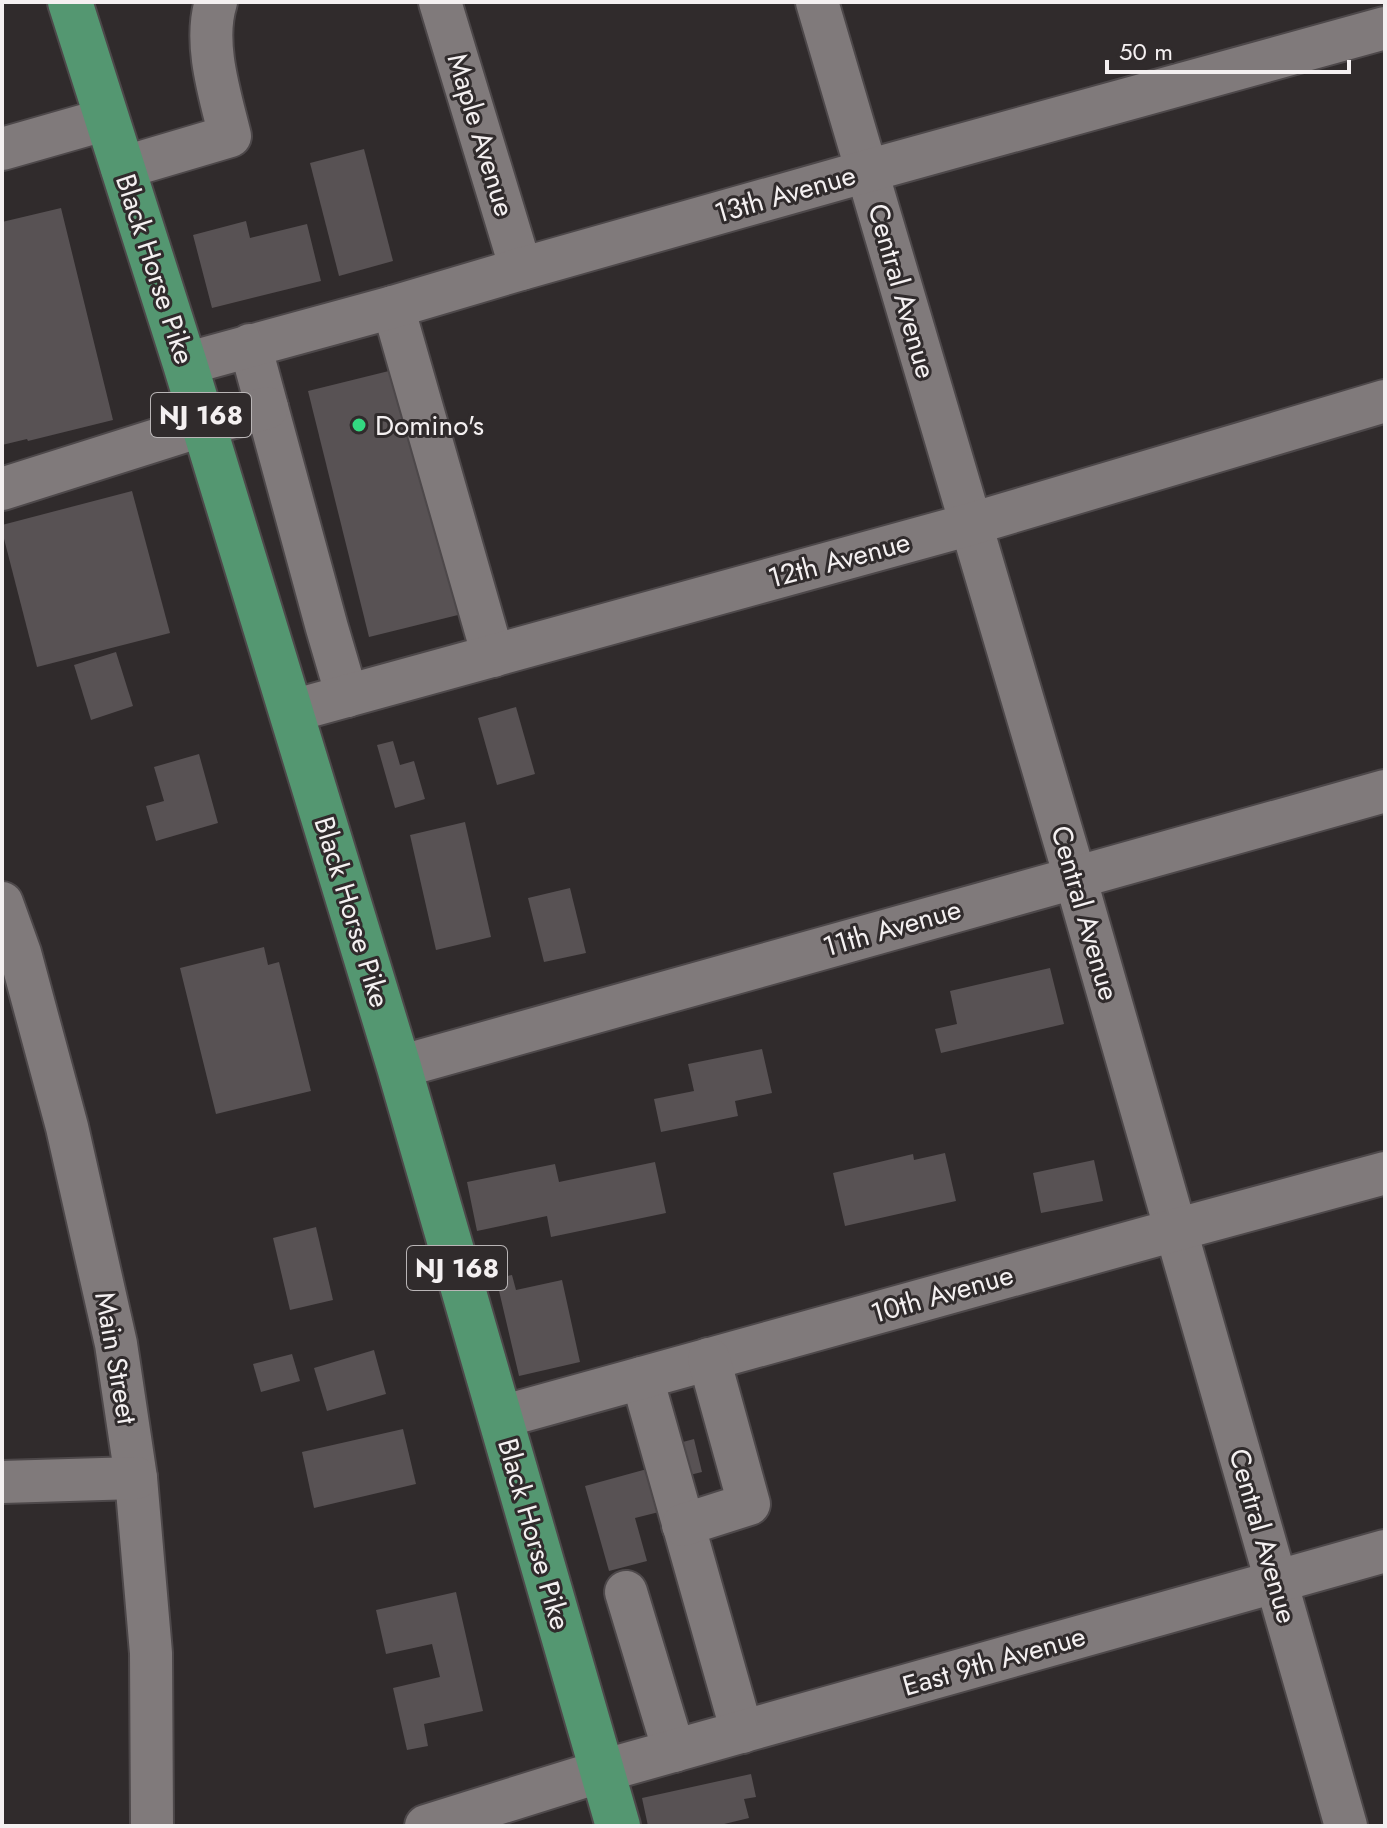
<svg xmlns="http://www.w3.org/2000/svg" width="1387" height="1828" font-family="Jost,sans-serif">
  <rect width="100%" height="100%" fill="#302b2c"/>
  <g fill="#585254">
    <path d="M364,149L393,261L339,276L310,163Z"/>
    <path d="M61,208L113,420L28,441L27,439L2,445V222Z"/>
    <path d="M246,221L250,238L307,224L321,281L212,308L193,235Z"/>
    <path d="M401,368L462,614L369,637L308,391Z"/>
    <path d="M132,491L170,633L37,667L2,531V525Z"/>
    <path d="M116,652L133,706L91,720L74,665Z"/>
    <path d="M516,707L535,774L497,785L478,718Z"/>
    <path d="M393,741L400,765L414,761L425,799L395,808L377,745Z"/>
    <path d="M199,754L218,823L156,841L146,806L164,801L154,767Z"/>
    <path d="M465,822L491,937L436,950L410,835Z"/>
    <path d="M570,888L586,953L544,962L528,898Z"/>
    <path d="M264,947L268,965L279,962L311,1091L216,1114L180,968Z"/>
    <path d="M1050,968L1064,1024L941,1053L935,1029L957,1024L950,991Z"/>
    <path d="M762,1049L772,1093L735,1101L738,1116L661,1132L654,1099L694,1091L688,1064Z"/>
    <path d="M945,1153L956,1201L845,1226L833,1173L913,1154L914,1160Z"/>
    <path d="M1094,1160L1103,1201L1041,1213L1033,1173Z"/>
    <path d="M655,1162L666,1213L551,1237L547,1216L477,1231L467,1182L555,1164L559,1182Z"/>
    <path d="M316,1227L333,1300L290,1310L273,1238Z"/>
    <path d="M512,1275L516,1290L562,1280L580,1362L519,1376L496,1278Z"/>
    <path d="M374,1350L386,1394L327,1411L314,1368Z"/>
    <path d="M292,1354L300,1381L261,1392L253,1364Z"/>
    <path d="M403,1429L416,1484L314,1508L302,1452Z"/>
    <path d="M694,1439L702,1472L661,1482L653,1450Z"/>
    <path d="M647,1469L659,1512L635,1518L647,1561L609,1571L585,1486Z"/>
    <path d="M456,1592L483,1711L424,1724L428,1746L407,1750L393,1688L440,1677L432,1644L386,1654L376,1610Z"/>
    <path d="M751,1774L756,1797L744,1799L749,1818L716,1826H648L642,1798Z"/>
  </g>
  <g fill="none" stroke-linecap="round" stroke-linejoin="round">
    <g stroke="#4d484a" stroke-width="46">
      <g id="minor">
        <path d="M440,2L521,269"/>
        <path d="M817,2L1075,877L1346,1826"/>
        <path d="M2,149L107,119"/>
        <path d="M122,168L230,136C220,95 203,43 216,2"/>
        <path d="M393,307L493,656"/>
        <path d="M250,345L327,628L347,696"/>
        <path d="M185,364L393,307L521,269L867,171L1385,28"/>
        <path d="M2,489L204,425L267,408"/>
        <path d="M292,711L971,524L1385,401"/>
        <path d="M2,903L20,953L67,1127L116,1344L136,1478L151,1653L152,1826"/>
        <path d="M399,1067L1385,791"/>
        <path d="M642,1378L742,1732"/>
        <path d="M501,1417L1175,1230L1385,1173"/>
        <path d="M2,1482L136,1478"/>
        <path d="M683,1525L749,1504L709,1359"/>
        <path d="M626,1592L674,1751"/>
        <path d="M426,1826L602,1771L1385,1551"/>
      </g>
    </g>
    <g stroke="#4d484a" stroke-width="48">
      <path id="major" d="M70,2L185,364L399,1067L618,1826"/>
    </g>
    <use href="#minor" stroke="#807a7b" stroke-width="42"/>
    <use href="#major" stroke="#549771" stroke-width="44"/>
  </g>
  <circle fill="#33d881" stroke="#302b2c" stroke-width="3" cx="359" cy="425" r="8"/>
  <g text-anchor="middle" dominant-baseline="central" stroke-width="6" stroke-linejoin="round" paint-order="stroke">
    <g fill="#302b2c" stroke="#b9b5b6" stroke-width="2">
      <rect x="151" y="393" width="100" height="44" rx="6"/>
      <rect x="407" y="1246" width="100" height="44" rx="6"/>
    </g>
    <g font-size="26" font-weight="bold" fill="#f4f0f1">
      <text x="201" y="415">NJ 168</text>
      <text x="457" y="1268">NJ 168</text>
    </g>
    <g font-size="28" fill="#f4f0f1" stroke="#302b2c">
      <text transform="translate(481 135) rotate(73)">Maple Avenue</text>
      <text transform="translate(785 194) rotate(-16)">13th Avenue</text>
      <text transform="translate(155 269) rotate(72)">Black Horse Pike</text>
      <text transform="translate(902 291) rotate(74)">Central Avenue</text>
      <text transform="translate(839 560) rotate(-15)">12th Avenue</text>
      <text transform="translate(352 912) rotate(73)">Black Horse Pike</text>
      <text transform="translate(1085 913) rotate(74)">Central Avenue</text>
      <text transform="translate(892 928) rotate(-16)">11th Avenue</text>
      <text transform="translate(942 1294) rotate(-16)">10th Avenue</text>
      <text transform="translate(116 1358) rotate(80)">Main Street</text>
      <text transform="translate(534 1534) rotate(74)">Black Horse Pike</text>
      <text transform="translate(1263 1536) rotate(74)">Central Avenue</text>
      <text transform="translate(994 1661) rotate(-16)">East 9th Avenue</text>
    </g>
    <g font-size="28" fill="#f4f0f1" stroke="#302b2c" text-anchor="start">
      <text x="375" y="425">Domino's</text>
    </g>
  </g>
  <rect width="1387" height="1828" fill="none" stroke="#f4f0f1" stroke-width="8"/>
  <path d="M1107 60v12h242v-12" fill="none" stroke="#f4f0f1" stroke-width="4"/>
  <text x="1119" y="60" font-size="24" fill="#f4f0f1" stroke="#302b2c" stroke-width="6" paint-order="stroke">50 m</text>
</svg>
